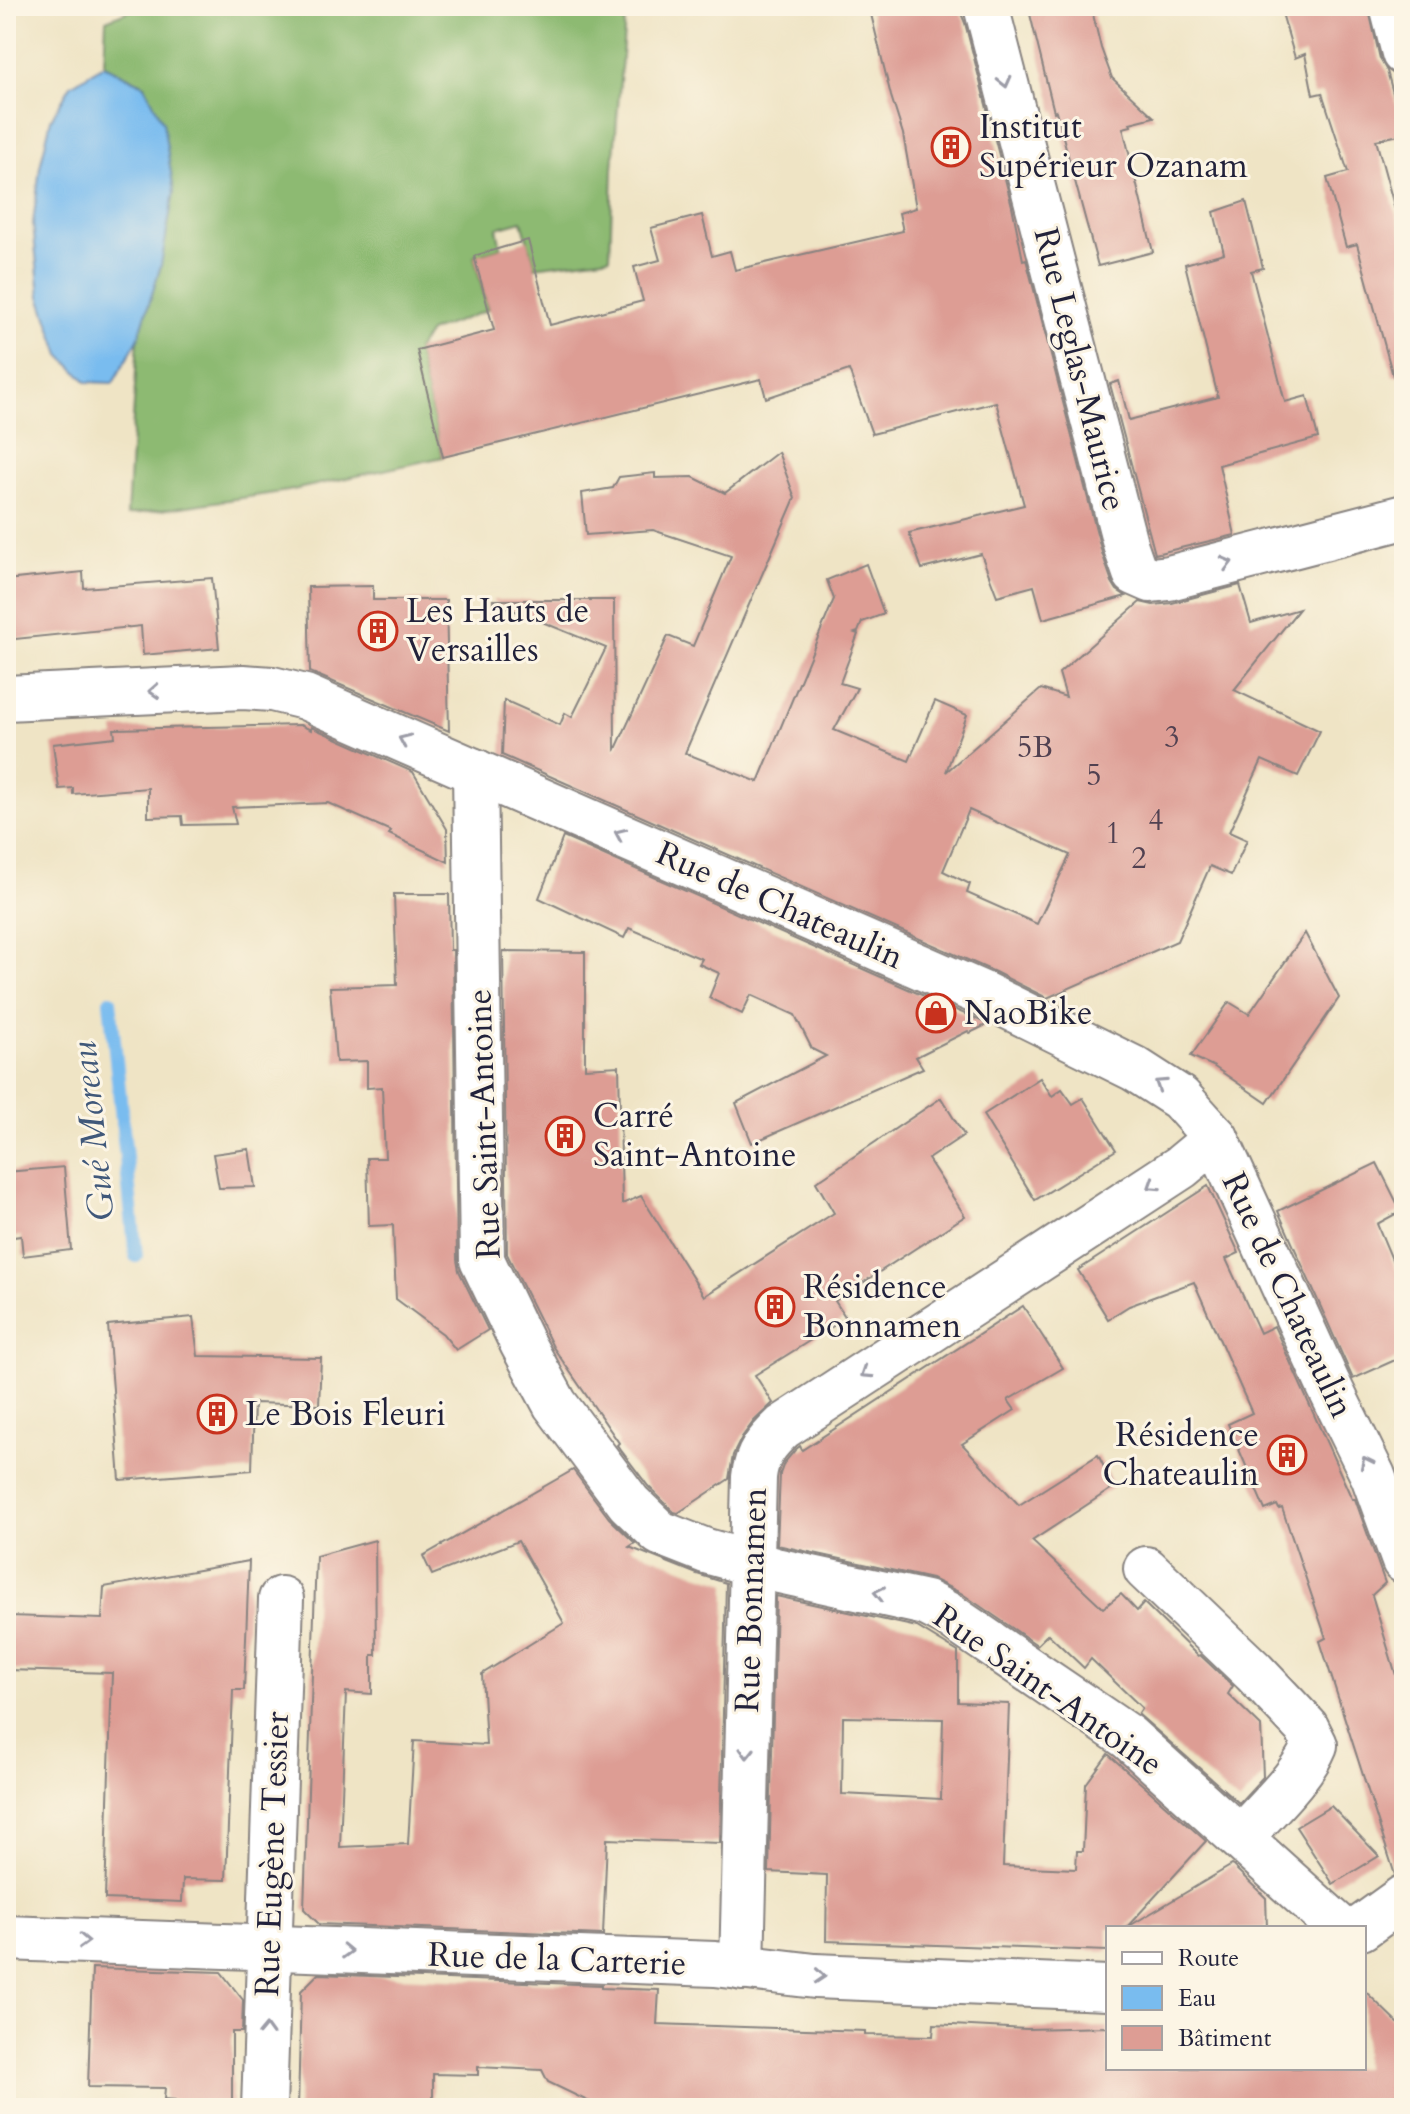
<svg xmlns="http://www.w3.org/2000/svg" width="1410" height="2114" font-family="Cardo,serif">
  <rect width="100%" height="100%" fill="#fcf5e5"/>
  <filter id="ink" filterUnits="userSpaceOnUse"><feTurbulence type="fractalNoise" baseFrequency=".0125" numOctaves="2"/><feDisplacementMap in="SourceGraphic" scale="16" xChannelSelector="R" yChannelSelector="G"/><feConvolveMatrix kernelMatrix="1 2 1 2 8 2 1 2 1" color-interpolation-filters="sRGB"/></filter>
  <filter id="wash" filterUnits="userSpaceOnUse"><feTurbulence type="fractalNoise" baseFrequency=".006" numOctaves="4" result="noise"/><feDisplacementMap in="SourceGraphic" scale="32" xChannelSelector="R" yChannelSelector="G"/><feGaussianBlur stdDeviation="1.8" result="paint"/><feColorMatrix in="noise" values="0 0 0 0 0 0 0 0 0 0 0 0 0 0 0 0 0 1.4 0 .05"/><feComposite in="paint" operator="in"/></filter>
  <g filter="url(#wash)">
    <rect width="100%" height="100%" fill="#efe4c5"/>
    <path fill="#8dba72" stroke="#586e56" stroke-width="2" d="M141,6H626L613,169L610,257L535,267L522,221L497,228L501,248L474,256L488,310L429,332L417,350L443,457L288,491L127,515L138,339L161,265L145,85L104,65L106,20Z"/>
    <path fill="#79bcef" stroke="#4e6f95" stroke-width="2" d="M104,65L144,85L163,122L174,192L161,265L138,339L113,383L87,382L60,355L40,296L33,224L40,167L51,119L71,85Z"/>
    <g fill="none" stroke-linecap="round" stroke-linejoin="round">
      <path stroke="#79bcef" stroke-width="14" d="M110,1001L136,1256"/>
    </g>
    <g id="blocks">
      <g fill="#dd9d94" fill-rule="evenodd">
        <path d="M869,6H958L965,23L1012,206L1023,260L1026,259L1102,553L1112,582L1117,590L1126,596L1043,619L1034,586L997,596L981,554L922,569L909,533L1024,505L996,402L872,434L849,370L766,398L761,379L443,457L417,350L494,330L474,256L528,240L550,325L643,301L634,267L660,260L651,228L702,215L712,256L730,251L735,270L903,231L899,213L916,208L903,134L891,96Z"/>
        <path d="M1028,6H1091L1101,48L1112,78L1154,117L1130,123L1131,126L1123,128L1153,252L1098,266L1056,111L1054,112Z"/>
        <path d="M1280,6H1368L1380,59L1387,71L1404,134L1376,140L1404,242V374L1393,376L1357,244L1346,247L1327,178L1348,172L1322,93L1313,95L1305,54L1295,58Z"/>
        <path d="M1246,201L1263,268L1251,271L1285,402L1307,396L1318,438L1219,465L1235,535L1155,554L1110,384L1119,381L1129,420L1218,397L1185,264L1224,253L1214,212Z"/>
        <path d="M778,452L795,498L685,753L758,782L834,599L827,580L866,564L884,614L862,622L858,632L855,633L858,634L840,683L857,688L834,730L909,761L935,701L967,715L946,772L1041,689L1066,697L1059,673L1140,602L1153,605L1172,603L1240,585L1251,623L1299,609L1234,690L1320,731L1298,776L1262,760L1229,832L1247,840L1231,875L1210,866L1177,941L1047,998L995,972L502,755L504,700L560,725L565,713L572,717L606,648L493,602V600H614L615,751L668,636L693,646L731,556L653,530L586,535L582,493L613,488L619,477L655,473V478L693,477L725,493ZM969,810L1070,855L1037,924L967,893L970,884L943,871Z"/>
        <path d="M83,572L84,588L212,578L219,648L143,655L141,626L6,640V580Z"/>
        <path d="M373,586V600H446L449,731L310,672L308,587Z"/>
        <path d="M300,725L311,730V727L413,772L447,829L448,862L389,834L391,831L328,803L232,807L236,824L183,825L182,816L148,817V788L73,794V788L59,789L53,744L115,737L114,729Z"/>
        <path d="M563,837L974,1018L988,1024L970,1033L968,1031L916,1057L923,1068L752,1143L736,1103L826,1056L812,1049L795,1015L751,995L742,1014L709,998L719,973L699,964L702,959L629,928L624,938L539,898Z"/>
        <path d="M394,894H449L450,950H453L457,1260L459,1271L488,1330L456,1350L443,1334L396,1299L393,1225L369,1226L367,1158H385L382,1087L367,1088V1061L336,1062L330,987L397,985Z"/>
        <path d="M1305,933L1339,998L1267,1103L1213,1066L1191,1056L1229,1002L1249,1014Z"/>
        <path d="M503,951L585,952V1068L619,1066L622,1204L641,1196L704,1296L834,1213L816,1182L941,1098L964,1135L928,1159L965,1216L835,1301L846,1318L755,1375L773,1403L754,1421L742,1437L733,1455L729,1479L678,1513L674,1512L648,1486L617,1445L619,1443L553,1347L507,1254Z"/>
        <path d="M1040,1078L1052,1096L1062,1089L1073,1104L1083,1098L1116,1150L1035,1200L983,1115Z"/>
        <path d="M249,1149L255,1187L219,1188L213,1154Z"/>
        <path d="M1377,1163L1401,1211L1377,1224L1404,1288V1356L1353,1379L1278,1211Z"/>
        <path d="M64,1167L71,1250L23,1256L21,1236L6,1238V1172Z"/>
        <path d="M1208,1186L1239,1253L1226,1259L1260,1333L1274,1326L1352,1499H1355L1385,1583L1372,1595L1404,1702V1872L1395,1875L1320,1641L1326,1638L1282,1508L1279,1509L1277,1505L1265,1510L1228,1424L1252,1413L1194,1282L1129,1306L1108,1319L1078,1270Z"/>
        <path d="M1023,1306L1063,1368L1008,1400L1015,1410L962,1444L1019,1505L1098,1455L1114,1487L1032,1541L1103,1608L1121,1594L1137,1611L1144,1603L1198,1656L1200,1655L1233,1686L1228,1694L1261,1726L1263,1777L1239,1803L1138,1714L1142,1708L1091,1659L1084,1668L1048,1634L1037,1645L961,1593L932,1579L777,1545L780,1474L784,1463L795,1450L800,1446L802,1450Z"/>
        <path d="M193,1317L198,1356L321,1358L319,1405L254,1403L252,1470L120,1480L108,1325Z"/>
        <path d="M573,1470L609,1518L635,1543L629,1547L697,1574L726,1583L720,1843L607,1839L603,1935L319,1924L304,1909L316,1556L375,1540L376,1655H372V1694L346,1692L340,1847L408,1844L414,1741L486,1745L482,1674L564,1623L518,1541L432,1575L423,1556Z"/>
        <path d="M249,1561L244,1690H233L226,1880L183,1879L182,1902L105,1899L112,1673L7,1670L9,1616L102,1619L104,1587Z"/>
        <path d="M776,1596L917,1627L958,1652V1702L1009,1704L1003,1866L1076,1869L1077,1851H1083L1086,1784L1108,1754L1206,1841L1126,1928L1232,1865L1266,1898L1267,1928H1108V1951L826,1941L827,1875L769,1872ZM843,1717L943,1719L941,1799L842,1794Z"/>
        <path d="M1331,1806L1379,1856L1333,1884L1296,1827Z"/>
        <path d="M92,1968L221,1972L243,2000L242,2032H232V2108H175V2100L164,2099L165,2088L88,2087Z"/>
        <path d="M318,1974L601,1985V1988L659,1990L657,2024L865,2031V2035L933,2036L934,2024L1027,2029L1108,2027V2068H1364V1990L1404,2029V2108H602L548,2082L542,2070L478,2067V2075L433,2074V2108H298L301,1991Z"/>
      </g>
    </g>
  </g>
  <g filter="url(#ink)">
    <use href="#blocks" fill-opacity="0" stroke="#888380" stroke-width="2"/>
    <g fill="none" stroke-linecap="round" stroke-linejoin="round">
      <g stroke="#888380" stroke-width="48">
        <g id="minor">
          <path d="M986,6L1126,547L1135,573L1151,580L1169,578L1404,517"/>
          <path d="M1392,6L1404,53"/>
          <path d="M6,698L243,687L272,689L305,697L985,995L1135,1069L1180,1098L1216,1138L1328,1384L1373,1476L1404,1561"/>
          <path d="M475,771L482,1260L522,1343L555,1404L629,1503L660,1533L706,1551L775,1570L926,1603L947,1614L1128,1737L1340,1928"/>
          <path d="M1146,1569L1254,1672L1306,1727L1315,1745C1301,1779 1264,1810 1241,1838"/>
          <path d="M1361,1928L1404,1897"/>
          <path d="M6,1938L715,1964L815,1976L1108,1988"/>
          <path d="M742,1968L754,1477C756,1455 767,1442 783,1427L1181,1167L1216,1138"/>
          <path d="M264,2108L281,1599"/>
        </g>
      </g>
      <use href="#minor" stroke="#fff" stroke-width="44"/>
    </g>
    <defs><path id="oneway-chevron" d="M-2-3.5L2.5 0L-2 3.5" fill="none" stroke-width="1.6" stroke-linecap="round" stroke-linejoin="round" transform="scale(2)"/></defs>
    <g stroke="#9c9ca7">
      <use href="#oneway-chevron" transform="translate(1005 82) rotate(76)"/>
      <use href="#oneway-chevron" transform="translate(1227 563) rotate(-15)"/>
      <use href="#oneway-chevron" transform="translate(154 691) rotate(177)"/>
      <use href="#oneway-chevron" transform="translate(404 740) rotate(-156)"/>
      <use href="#oneway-chevron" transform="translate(620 834) rotate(-156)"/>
      <use href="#oneway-chevron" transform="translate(1160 1084) rotate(-147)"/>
      <use href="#oneway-chevron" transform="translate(1153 1185) rotate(147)"/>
      <use href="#oneway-chevron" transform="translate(866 1373) rotate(147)"/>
      <use href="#oneway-chevron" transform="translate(1366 1462) rotate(-116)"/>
      <use href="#oneway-chevron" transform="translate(879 1593) rotate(-168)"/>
      <use href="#oneway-chevron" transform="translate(747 1753) rotate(91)"/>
      <use href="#oneway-chevron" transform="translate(84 1941) rotate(2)"/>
      <use href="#oneway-chevron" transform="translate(347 1951) rotate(2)"/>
      <use href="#oneway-chevron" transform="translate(820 1976) rotate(4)"/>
      <use href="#oneway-chevron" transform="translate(266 2030) rotate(-88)"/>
    </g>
  </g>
  <defs>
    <g id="building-ring" transform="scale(2)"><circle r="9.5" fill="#fcf5e5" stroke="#c8321e" stroke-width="1.5"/><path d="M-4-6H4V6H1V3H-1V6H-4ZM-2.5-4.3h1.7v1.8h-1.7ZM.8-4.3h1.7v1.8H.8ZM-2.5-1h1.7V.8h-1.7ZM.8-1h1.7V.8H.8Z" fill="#c8321e"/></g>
    <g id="shop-ring" transform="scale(2)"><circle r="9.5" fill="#fcf5e5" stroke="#c8321e" stroke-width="1.5"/><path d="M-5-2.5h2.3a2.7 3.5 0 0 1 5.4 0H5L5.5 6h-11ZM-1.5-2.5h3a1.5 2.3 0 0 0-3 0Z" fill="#c8321e"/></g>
  </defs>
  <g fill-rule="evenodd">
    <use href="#building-ring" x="951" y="147"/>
    <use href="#building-ring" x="378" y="631"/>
    <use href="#shop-ring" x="936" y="1013"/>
    <use href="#building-ring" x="565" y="1136"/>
    <use href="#building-ring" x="775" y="1307"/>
    <use href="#building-ring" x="217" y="1414"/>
    <use href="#building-ring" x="1287" y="1455"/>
  </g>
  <g text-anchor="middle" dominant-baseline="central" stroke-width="6" stroke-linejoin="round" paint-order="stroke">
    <g font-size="30" fill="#514151">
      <text x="1172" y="737">3</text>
      <text x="1035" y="747">5B</text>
      <text x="1094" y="775">5</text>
      <text x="1156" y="820">4</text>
      <text x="1113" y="833">1</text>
      <text x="1139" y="858">2</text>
    </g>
    <g font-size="34" fill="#22223b" stroke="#fcf5e5" text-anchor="start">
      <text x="979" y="127">Institut<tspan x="979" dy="39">Supérieur Ozanam</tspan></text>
      <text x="406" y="611">Les Hauts de<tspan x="406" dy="39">Versailles</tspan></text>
      <text x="964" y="1013">NaoBike</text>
      <text x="593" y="1116">Carré<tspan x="593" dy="39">Saint-Antoine</tspan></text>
      <text x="803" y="1287">Résidence<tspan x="803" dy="39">Bonnamen</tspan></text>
      <text x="245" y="1414">Le Bois Fleuri</text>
      <text x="1259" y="1435" text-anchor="end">Résidence<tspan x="1259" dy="39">Chateaulin</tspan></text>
    </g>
    <g font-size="34" fill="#22223b" stroke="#fcf5e5">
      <text transform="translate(1080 369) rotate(76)">Rue Leglas-Maurice</text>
      <text transform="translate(780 905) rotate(24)">Rue de Chateaulin</text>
      <text transform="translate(484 1124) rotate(-92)">Rue Saint-Antoine</text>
      <text transform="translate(1288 1295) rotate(65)">Rue de Chateaulin</text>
      <text transform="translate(751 1600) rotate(-88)">Rue Bonnamen</text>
      <text transform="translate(1048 1690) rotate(35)">Rue Saint-Antoine</text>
      <text transform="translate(272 1854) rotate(-88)">Rue Eugène Tessier</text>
      <text transform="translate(557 1959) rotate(2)">Rue de la Carterie</text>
    </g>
    <g font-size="36" font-style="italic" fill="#40587a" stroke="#fcf5e5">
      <text transform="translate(93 1131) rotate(-96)">Gué Moreau</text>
    </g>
  </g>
  <rect width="1410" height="2114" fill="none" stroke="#fcf5e5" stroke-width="32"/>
  <rect x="1106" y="1926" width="260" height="144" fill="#fcf5e5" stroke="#a5a1a1" stroke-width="2"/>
  <rect x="1122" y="1952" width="40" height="12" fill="#ffffff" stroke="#a5a1a1" stroke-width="2"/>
  <text x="1178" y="1966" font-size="24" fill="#22223b">Route</text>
  <rect x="1122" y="1986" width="40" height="24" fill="#79bcef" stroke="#a5a1a1" stroke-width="2"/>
  <text x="1178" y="2006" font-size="24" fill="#22223b">Eau</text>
  <rect x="1122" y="2026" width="40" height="24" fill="#dd9d94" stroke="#a5a1a1" stroke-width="2"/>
  <text x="1178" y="2046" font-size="24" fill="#22223b">Bâtiment</text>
</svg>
